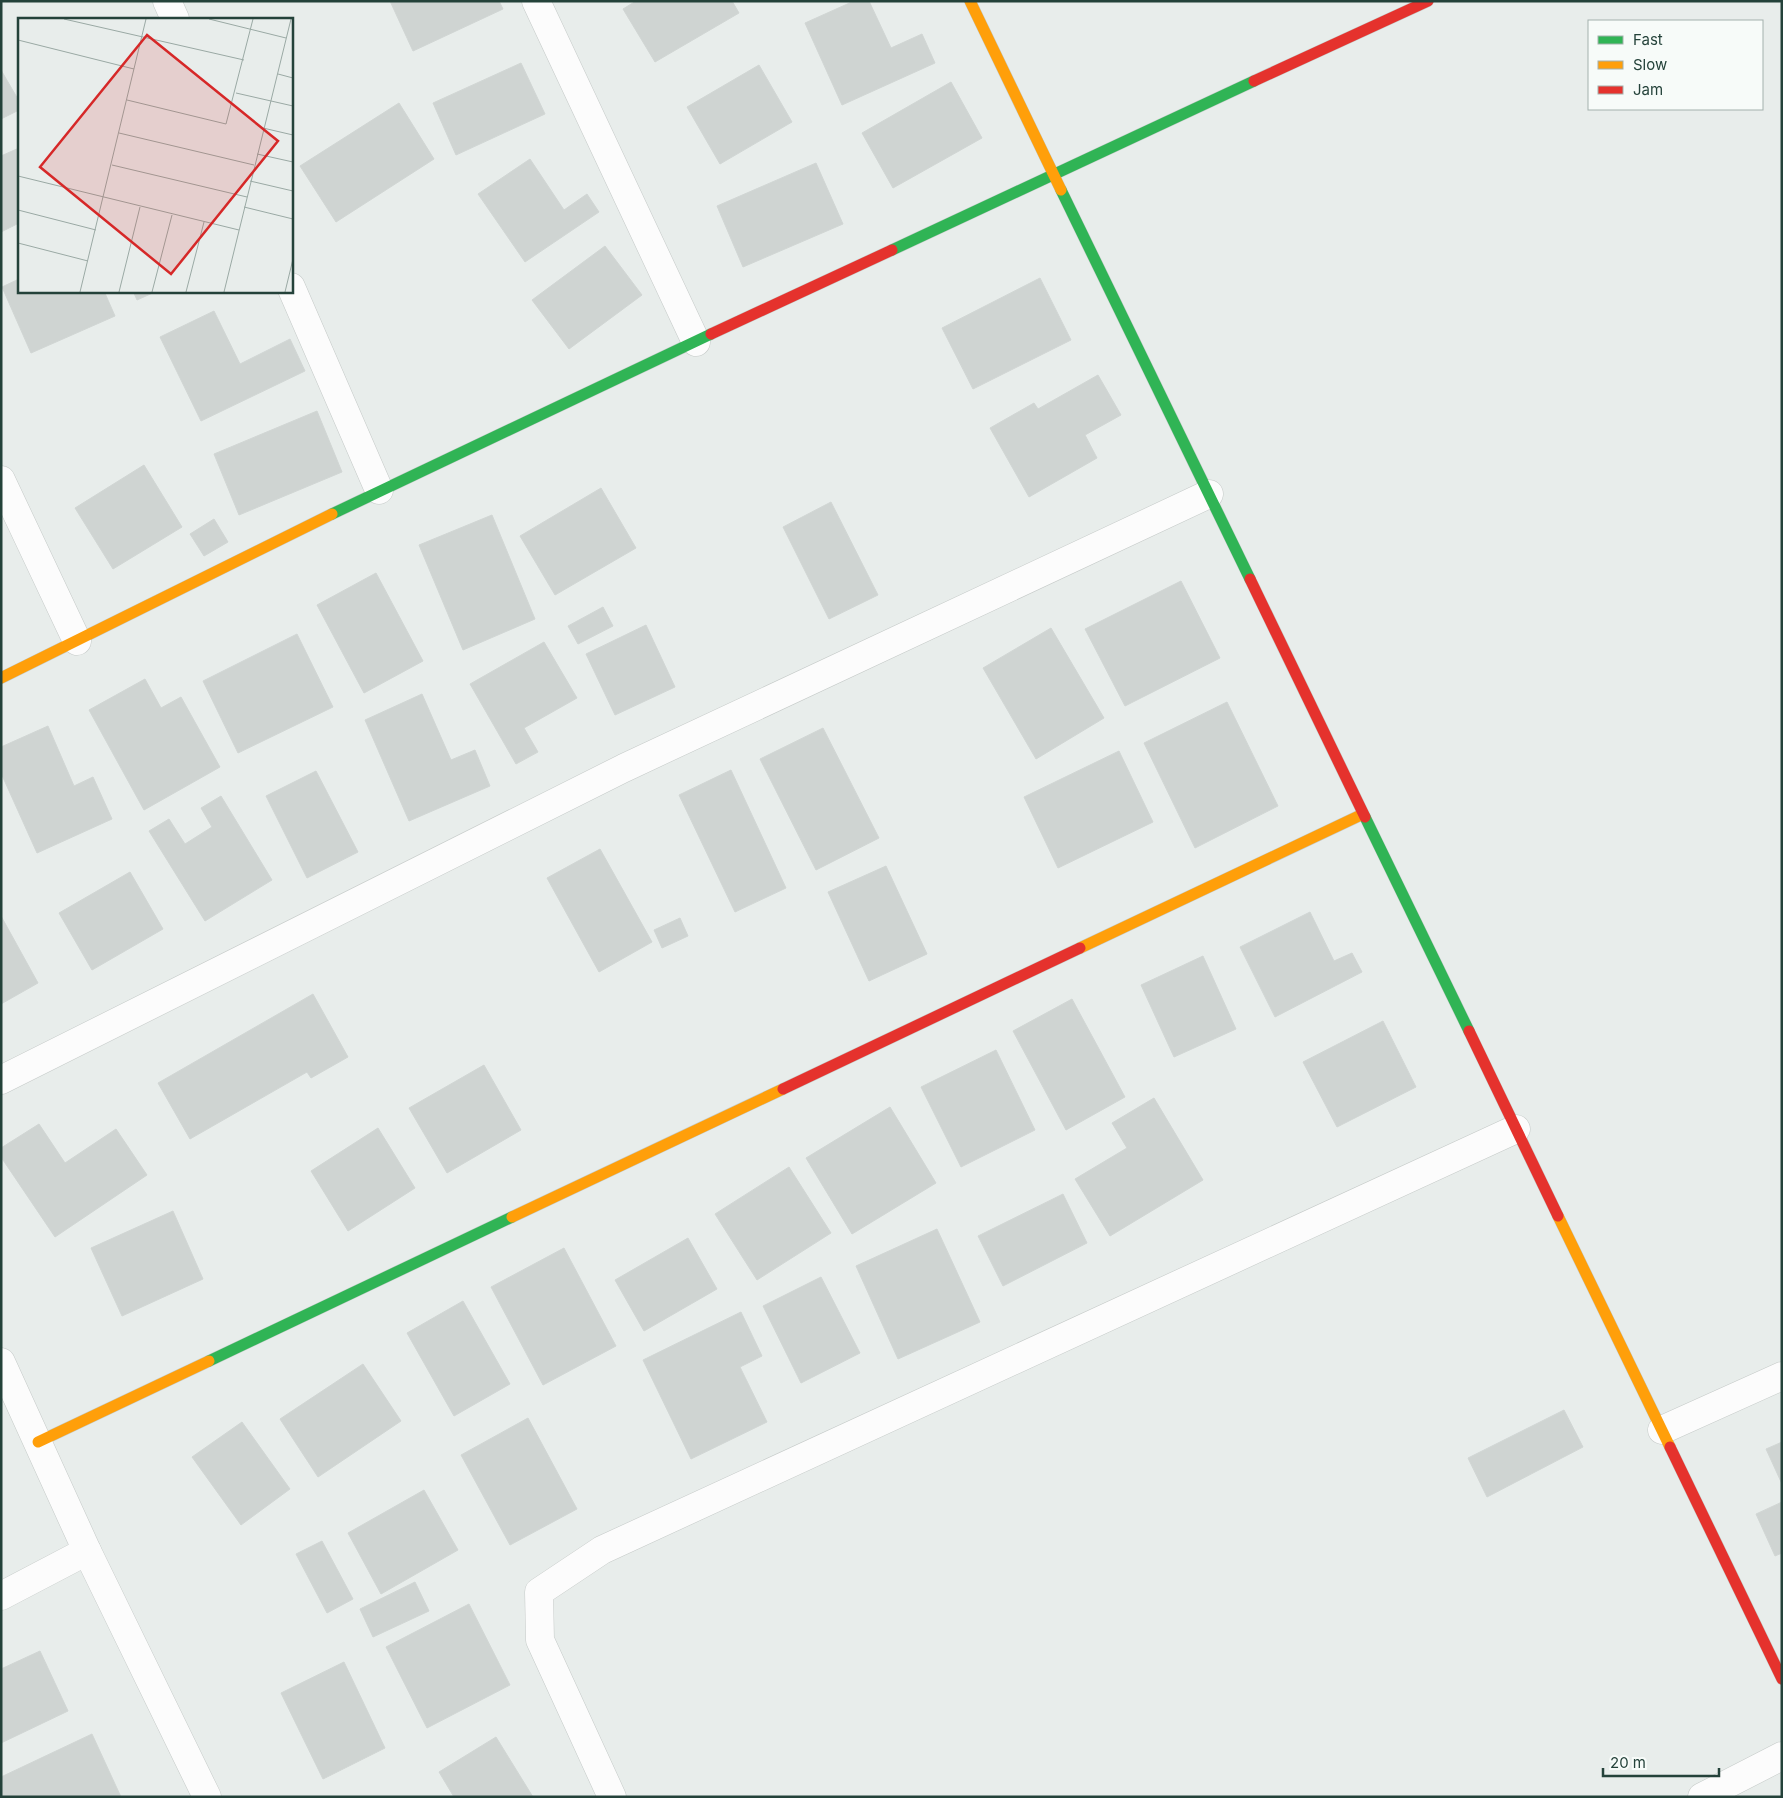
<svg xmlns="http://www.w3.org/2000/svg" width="1783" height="1798" font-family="Inter,sans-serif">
  <rect width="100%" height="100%" fill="#e8edeb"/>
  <g fill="#cfd4d2" stroke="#d1d6d4">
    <path d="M390,1H499L503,9L413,51Z"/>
    <path d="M636,1H732L739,13L655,62L623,9Z"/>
    <path d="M854,1H869L891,48L922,34L935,63L842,105L805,23Z"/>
    <path d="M521,63L545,114L456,155L433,103Z"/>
    <path d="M759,65L792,122L720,164L687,107Z"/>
    <path d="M1,70L19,101V110L1,119Z"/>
    <path d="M951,82L982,138L893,188L862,133Z"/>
    <path d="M399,103L434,159L336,222L300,166Z"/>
    <path d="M19,148V223L1,232V156Z"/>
    <path d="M530,159L564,210L587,194L599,212L525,262L478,194Z"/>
    <path d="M816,163L843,224L743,267L717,206Z"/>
    <path d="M605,246L642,295L569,349L532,300Z"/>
    <path d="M1040,278L1071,340L973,389L942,328Z"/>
    <path d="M19,279V291H104L115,316L31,353L2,287Z"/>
    <path d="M133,291H157L137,300Z"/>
    <path d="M214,311L240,364L290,339L305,371L201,421L160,337Z"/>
    <path d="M1098,375L1121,415L1085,435L1097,458L1029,497L990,428L1034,403L1038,409Z"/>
    <path d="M317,411L342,472L239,515L214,454Z"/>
    <path d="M144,465L182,527L113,569L75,508Z"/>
    <path d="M601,488L636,548L555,595L520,536Z"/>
    <path d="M831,502L878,595L829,619L783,527Z"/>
    <path d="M492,515L535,619L463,650L419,545Z"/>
    <path d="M214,519L228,542L204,556L190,534Z"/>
    <path d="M376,573L423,661L364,693L317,605Z"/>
    <path d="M1181,581L1220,658L1125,706L1085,629Z"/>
    <path d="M603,607L613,626L578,644L568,626Z"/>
    <path d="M646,625L675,687L615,715L586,654Z"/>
    <path d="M1051,628L1104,718L1036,759L983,668Z"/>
    <path d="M297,634L333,707L238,753L203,681Z"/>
    <path d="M544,642L577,698L524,728L538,752L516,764L470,684Z"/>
    <path d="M145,679L161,708L181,697L220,767L144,810L89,710Z"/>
    <path d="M422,694L451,760L475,750L490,786L409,821L365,720Z"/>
    <path d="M1227,702L1278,806L1195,848L1144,743Z"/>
    <path d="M48,726L74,786L93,777L112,819L37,853L1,773V747Z"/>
    <path d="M823,728L879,838L816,870L760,759Z"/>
    <path d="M1119,751L1153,822L1058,868L1024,797Z"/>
    <path d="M731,770L786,888L735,912L679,795Z"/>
    <path d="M316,771L358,852L307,878L266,796Z"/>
    <path d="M221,796L272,880L205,921L149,831L169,819L185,844L212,827L201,808Z"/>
    <path d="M600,849L652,942L599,972L547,878Z"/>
    <path d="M886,866L927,954L869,981L828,892Z"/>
    <path d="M130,872L163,929L92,970L59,913Z"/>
    <path d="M1310,912L1334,961L1352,953L1362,972L1275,1017L1240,947Z"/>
    <path d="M1,916L38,983L1,1004Z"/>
    <path d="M680,918L688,936L662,948L654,930Z"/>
    <path d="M1203,956L1236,1029L1174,1057L1141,985Z"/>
    <path d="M313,994L348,1057L311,1078L307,1072L190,1139L158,1083Z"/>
    <path d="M1072,999L1125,1097L1066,1130L1013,1031Z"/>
    <path d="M1383,1021L1416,1087L1337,1127L1303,1062Z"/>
    <path d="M996,1050L1035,1130L961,1167L921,1087Z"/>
    <path d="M484,1065L521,1130L447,1173L409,1108Z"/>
    <path d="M1154,1098L1203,1180L1110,1236L1075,1179L1127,1148L1112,1123Z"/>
    <path d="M890,1107L936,1183L852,1234L806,1158Z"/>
    <path d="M39,1124L65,1163L116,1129L147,1175L55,1237L1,1157V1148Z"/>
    <path d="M378,1128L415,1188L348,1231L311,1171Z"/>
    <path d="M789,1167L831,1233L757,1280L715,1214Z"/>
    <path d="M1063,1194L1087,1243L1003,1286L978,1236Z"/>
    <path d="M173,1211L203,1279L122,1316L91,1248Z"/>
    <path d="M937,1229L980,1322L898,1359L856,1266Z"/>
    <path d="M688,1238L717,1289L644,1331L615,1280Z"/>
    <path d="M564,1248L616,1346L543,1385L491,1287Z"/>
    <path d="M821,1277L860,1353L801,1383L763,1306Z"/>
    <path d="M463,1301L510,1384L454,1416L407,1333Z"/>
    <path d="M741,1312L762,1356L740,1367L767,1422L691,1459L643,1360Z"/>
    <path d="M363,1364L401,1421L318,1477L280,1419Z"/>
    <path d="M1564,1410L1583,1447L1487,1497L1468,1458Z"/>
    <path d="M528,1418L577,1509L510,1545L461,1455Z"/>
    <path d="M242,1422L290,1489L241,1525L192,1457Z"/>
    <path d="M1782,1442V1484L1766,1449Z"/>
    <path d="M424,1490L458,1550L381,1594L348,1533Z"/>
    <path d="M1782,1502V1553L1775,1556L1756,1514Z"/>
    <path d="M322,1541L353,1599L327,1613L296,1554Z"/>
    <path d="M415,1582L429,1611L373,1637L360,1609Z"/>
    <path d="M469,1604L510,1685L427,1728L386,1647Z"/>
    <path d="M40,1651L68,1711L1,1743V1669Z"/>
    <path d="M344,1662L385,1748L323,1779L281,1693Z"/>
    <path d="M92,1734L121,1797H1V1777Z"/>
    <path d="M496,1737L533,1797H454L439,1772Z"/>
  </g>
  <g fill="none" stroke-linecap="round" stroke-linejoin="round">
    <g stroke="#c5cac8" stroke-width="29">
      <g id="street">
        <path d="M167,1L175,19"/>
        <path d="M536,1L696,342"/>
        <path d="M291,287L379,490"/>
        <path d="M1,480L77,641"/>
        <path d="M1,1080L624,768L1209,494"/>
        <path d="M1,1362L87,1551L207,1797"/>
        <path d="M1662,1430L1782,1376"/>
        <path d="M1,1596L87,1551"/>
        <path d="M612,1797L540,1640L539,1592L602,1550L1516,1129"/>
        <path d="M1702,1797L1782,1756"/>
      </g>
    </g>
    <g stroke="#c3cbc8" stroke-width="12">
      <g id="fast">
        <path d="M1061,190L1250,579"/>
        <path d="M892,250L1254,81"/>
        <path d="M332,514L711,334"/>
        <path d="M1365,817L1469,1031"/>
        <path d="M209,1361L512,1217"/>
      </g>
    </g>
    <g stroke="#c3cbc8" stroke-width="12">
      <g id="slow">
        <path d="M970,1L1061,190"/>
        <path d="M1,678L332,514"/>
        <path d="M1080,948L1363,814"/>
        <path d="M1558,1216L1670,1447"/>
        <path d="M512,1217L783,1089"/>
        <path d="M38,1442L209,1361"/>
      </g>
    </g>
    <g stroke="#c3cbc8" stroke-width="12">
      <g id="jam">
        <path d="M1254,81L1428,1"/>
        <path d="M711,334L892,250"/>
        <path d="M1250,579L1365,817"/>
        <path d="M1469,1031L1558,1216"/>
        <path d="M783,1089L1080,948"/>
        <path d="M1670,1447L1782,1679"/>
      </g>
    </g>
    <use href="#street" stroke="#fcfcfc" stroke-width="28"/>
    <use href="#fast" stroke="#30b455" stroke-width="11"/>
    <use href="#slow" stroke="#ff9f0a" stroke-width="11"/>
    <use href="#jam" stroke="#e5322d" stroke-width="11"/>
  </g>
  <g transform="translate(18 18)">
    <rect width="275" height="275" fill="#e8edeb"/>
    <path fill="none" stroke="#9aa9a4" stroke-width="1" d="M46,1L226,42M191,1L268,20M0,22L116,51M260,56L275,60M218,75L275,88M109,82L208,106L235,1M245,110L275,117M101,115L236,147M239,136L275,144M94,147L229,179M0,158L221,212M232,163L275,173M226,189L275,201M0,192L78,212M0,225L70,243M62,274L128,1M101,274L122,189M134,274L154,197M168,274L186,204M206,274L273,1M267,274L275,241"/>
    <path fill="#d62828" fill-opacity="0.15" stroke="#d62828" stroke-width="2.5" d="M129,17L260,123L153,256L22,149Z"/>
    <rect width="275" height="275" fill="none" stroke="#24423a" stroke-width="2.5"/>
  </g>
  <rect width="1783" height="1798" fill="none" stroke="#24423a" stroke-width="5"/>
  <rect x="1588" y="20" width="175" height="90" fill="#f7fbf9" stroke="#a3b1ad"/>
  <rect x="1598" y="36" width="25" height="8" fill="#30b455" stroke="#a3b1ad"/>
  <text x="1633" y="45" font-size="15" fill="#24423a">Fast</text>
  <rect x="1598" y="61" width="25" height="8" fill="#ff9f0a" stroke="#a3b1ad"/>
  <text x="1633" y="70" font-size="15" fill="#24423a">Slow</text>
  <rect x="1598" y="86" width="25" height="8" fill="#e5322d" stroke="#a3b1ad"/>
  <text x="1633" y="95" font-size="15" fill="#24423a">Jam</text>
  <path d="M1603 1768v8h116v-8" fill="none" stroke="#24423a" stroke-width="2.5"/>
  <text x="1610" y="1768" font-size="15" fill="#24423a" stroke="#f7fbf9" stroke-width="4" paint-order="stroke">20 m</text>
</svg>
